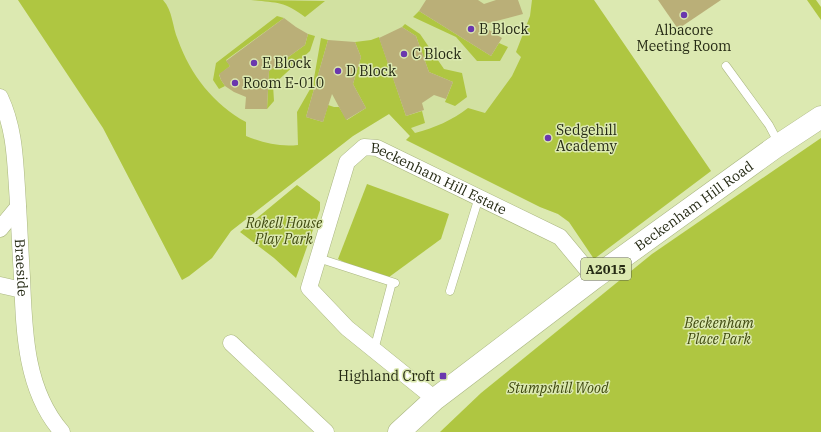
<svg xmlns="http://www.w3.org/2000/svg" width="821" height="432" font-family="'IBM Plex Serif',serif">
  <rect width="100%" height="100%" fill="#dce9b1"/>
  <path fill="#d2e1a1" d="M18,0H594L711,171L594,259L569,222L558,214L540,207L406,140L410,136L389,114L353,136L231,231L212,258L189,276L182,280L103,128Z"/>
  <g fill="#afc641">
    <path d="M18,0H163C173,11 172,26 178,40C190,74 214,105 246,122V136C263,143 280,147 298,145L297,112L313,84L321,38L328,40L306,117L323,122L328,105L334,107H339L347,120L366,108L353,84L361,57L355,42L371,40L379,37L406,116L422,111L425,123L411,128L415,133C434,128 453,120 468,108L485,113L512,76L521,57L516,52L530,16L532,0H594L711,171L594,259L569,222L558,214L540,207L406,140L410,136L389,114L353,136L231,231L212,258L189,276L182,280L103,128Z"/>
    <path d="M251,0L325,1L305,17C284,1 276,3 251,0Z"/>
    <path d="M807,0H816L821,7V20Z"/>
    <path d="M419,11L491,56L499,43L508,47L500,61H477L456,37L413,17Z"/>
    <path d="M277,16L284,18L226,60L230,66L219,75L221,80L225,86L219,89L213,80L216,63Z"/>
    <path d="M405,24L420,34L444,69L462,73L467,97L455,106L445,102L453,82L429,72L416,36L402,27Z"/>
    <path d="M308,34L315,36L310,51L273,85L274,101L267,109L269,71L305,45Z"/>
    <path d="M821,138V432H440L481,393L652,254Z"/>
    <path d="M367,184L449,214L441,239L385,280L367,274L338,259Z"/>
    <path d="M297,185L320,202V210L296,278L274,258L240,232Z"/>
  </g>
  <g fill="#baaf78">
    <path d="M426,0H478L484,4L496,0H518L523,14L481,25L502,38L491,56L419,11Z"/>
    <path d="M658,0H721L678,29Z"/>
    <path d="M284,18L296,27L308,34L305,45L269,71L267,109H245L246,97L234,92L225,86L221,80L219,74L230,66L226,61Z"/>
    <path d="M402,27L416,36L429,72L453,82L446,99L434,95L422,103L424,110L406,116L379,38Z"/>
    <path d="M328,40L355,42L361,57L353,84L366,108L346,120L332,94L323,122L306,117Z"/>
  </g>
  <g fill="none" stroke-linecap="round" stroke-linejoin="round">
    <g stroke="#aab681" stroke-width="9">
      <g id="lane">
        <path d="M726,66L769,125L779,144"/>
        <path d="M318,258L395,283"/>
        <path d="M450,291L479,197"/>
        <path d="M374,350L391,286"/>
      </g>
    </g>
    <g stroke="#aab681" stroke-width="17">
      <g id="street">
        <path id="s1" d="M0,97C14,127 15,156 17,188C19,218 20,247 22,277C24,330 25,390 62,432"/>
        <path d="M0,229L18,207"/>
        <path d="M0,285L22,290"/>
        <path d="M231,343L326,432"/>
        <path id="s2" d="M435,399L347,328L309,288L347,162L364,147L377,148L560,237L594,278"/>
      </g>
    </g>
    <g stroke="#aab681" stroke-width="23">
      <g id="primary">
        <path id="s3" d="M399,432L435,399L594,278L774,148L821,117"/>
      </g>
    </g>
    <use href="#lane" stroke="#fff" stroke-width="8"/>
    <use href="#street" stroke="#fff" stroke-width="16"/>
    <use href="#primary" stroke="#fff" stroke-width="22"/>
  </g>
  <g fill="#6a37ae" stroke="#dce9b1" stroke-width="1.5">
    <circle cx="684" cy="15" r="4"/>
    <circle cx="471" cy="29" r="4"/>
    <circle cx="404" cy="54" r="4"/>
    <circle cx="254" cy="63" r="4"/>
    <circle cx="338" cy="71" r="4"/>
    <circle cx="235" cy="83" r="4"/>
    <circle cx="548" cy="138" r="4"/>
    <rect x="439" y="372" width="8" height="8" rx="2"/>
  </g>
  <g text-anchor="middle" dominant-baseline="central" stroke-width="3" stroke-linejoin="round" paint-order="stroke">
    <rect fill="#dce9b1" stroke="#5c6343" stroke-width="1" x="581" y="258" width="50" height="22" rx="3"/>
    <g font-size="13" font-weight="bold" fill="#252a14">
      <text x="606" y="269">A2015</text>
    </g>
    <g font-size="14" fill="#252a14" stroke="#dce9b1" text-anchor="start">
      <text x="479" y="29">B Block</text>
      <text x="684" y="30" text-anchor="middle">Albacore<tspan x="684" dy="16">Meeting Room</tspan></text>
      <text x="412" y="54">C Block</text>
      <text x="262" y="63">E Block</text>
      <text x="346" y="71">D Block</text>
      <text x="243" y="83">Room E-010</text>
      <text x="556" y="130">Sedgehill<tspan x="556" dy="16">Academy</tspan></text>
      <text x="435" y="376" text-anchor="end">Highland Croft</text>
    </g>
    <g font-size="14" fill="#252a14" stroke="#dce9b1">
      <text stroke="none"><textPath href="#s2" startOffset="404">Beckenham Hill Estate</textPath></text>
      <text stroke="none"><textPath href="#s3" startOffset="372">Beckenham Hill Road</textPath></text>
      <text stroke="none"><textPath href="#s1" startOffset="173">Braeside</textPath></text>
    </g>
    <g font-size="14" font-style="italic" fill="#3e480d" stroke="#dce9b1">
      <text x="284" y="223">Rokell House<tspan x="284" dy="16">Play Park</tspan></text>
      <text x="719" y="323">Beckenham<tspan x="719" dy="16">Place Park</tspan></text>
      <text x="558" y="388">Stumpshill Wood</text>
    </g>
  </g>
</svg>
